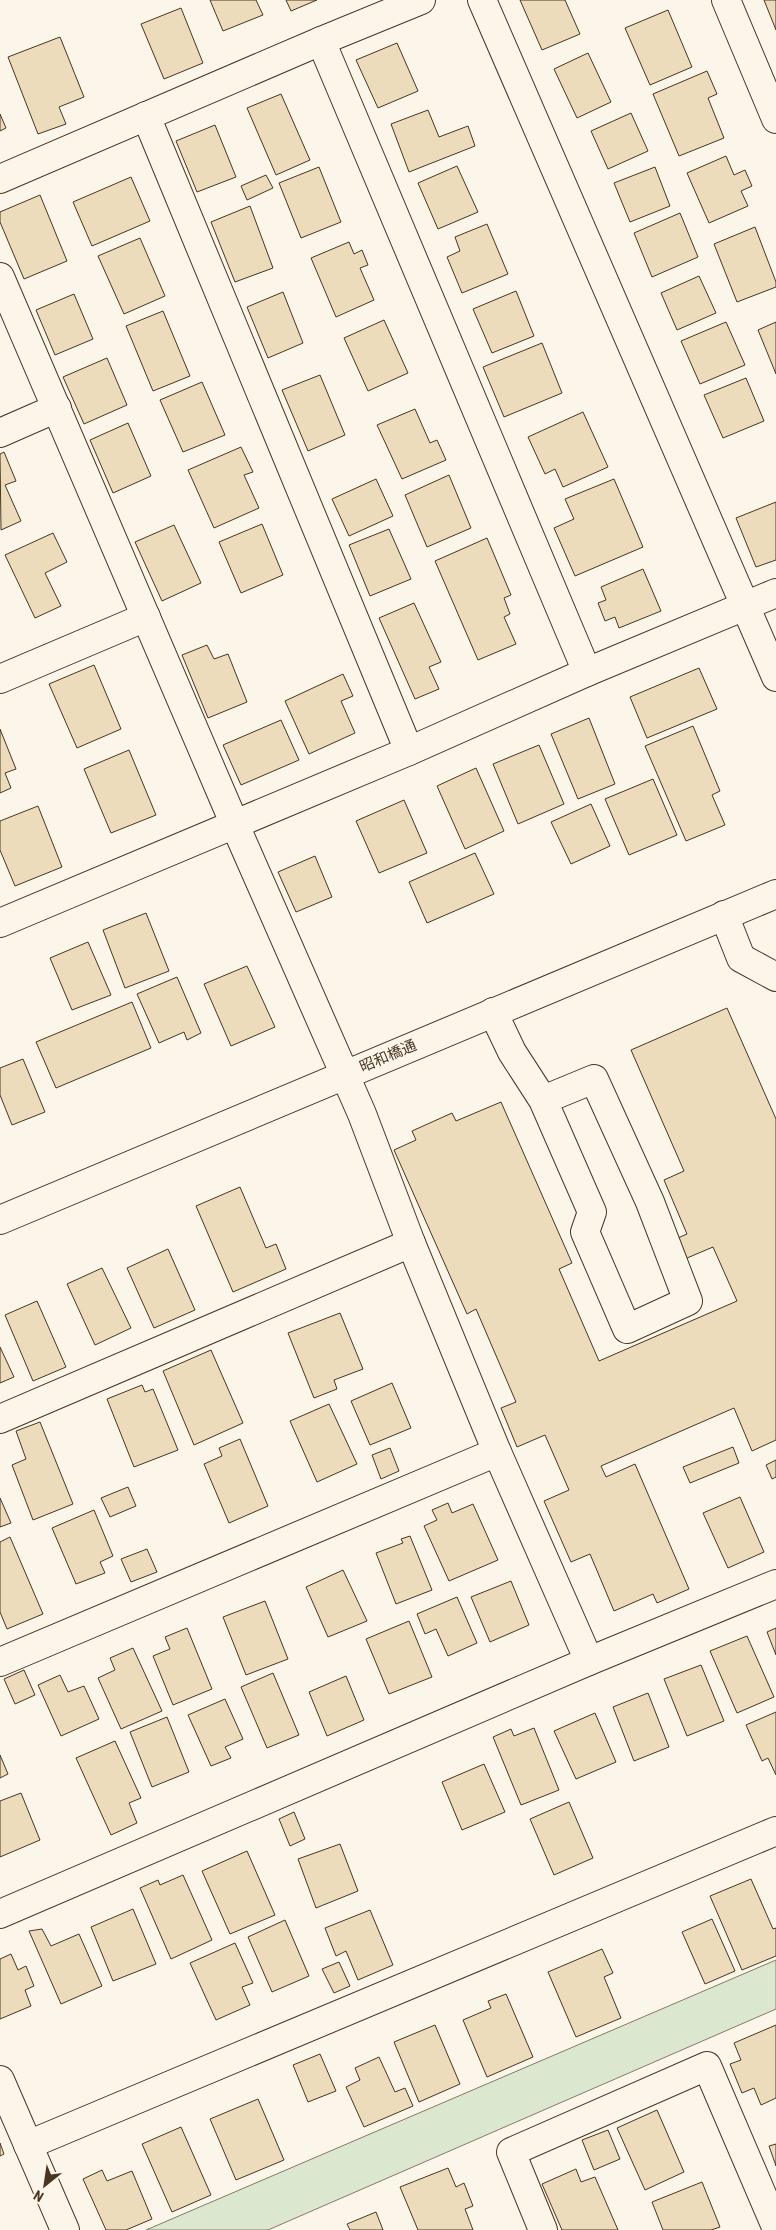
<svg xmlns="http://www.w3.org/2000/svg" width="776" height="2230" font-family="'Roboto Condensed','Noto Sans JP',sans-serif">
  <rect width="100%" height="100%" fill="#fbf6e9"/>
  <path fill="#dce7d0" stroke="#887966" d="M776,1960V2009L268,2230H146Z"/>
  <g fill="#ecdcbc" stroke="#4a3520">
    <path d="M210,0H256L263,15L223,31Z"/>
    <path d="M286,0H317L291,11Z"/>
    <path d="M520,0H565L580,34L542,50Z"/>
    <path d="M764,0H776V30Z"/>
    <path d="M181,8L203,63L164,79L141,24Z"/>
    <path d="M668,10L692,67L650,85L625,28Z"/>
    <path d="M60,37L84,97L59,107L66,124L38,134L8,57Z"/>
    <path d="M397,43L418,91L378,108L356,60Z"/>
    <path d="M588,53L611,102L577,118L554,69Z"/>
    <path d="M707,71L717,94L708,98L724,138L679,156L653,94Z"/>
    <path d="M281,94L310,160L276,175L247,108Z"/>
    <path d="M428,110L439,137L468,126L475,146L409,172L391,124Z"/>
    <path d="M631,113L648,151L608,169L591,131Z"/>
    <path d="M0,114L6,128L0,131Z"/>
    <path d="M215,125L236,177L197,192L176,141Z"/>
    <path d="M726,156L734,175L745,170L752,186L741,191L748,206L709,223L687,173Z"/>
    <path d="M457,166L478,212L438,229L418,183Z"/>
    <path d="M319,167L341,222L301,238L279,183Z"/>
    <path d="M655,167L670,206L630,222L614,183Z"/>
    <path d="M266,175L273,188L247,200L241,186Z"/>
    <path d="M131,177L150,221L92,246L73,202Z"/>
    <path d="M40,195L67,261L24,279L0,222V212Z"/>
    <path d="M250,206L273,268L235,282L211,222Z"/>
    <path d="M680,213L698,257L652,277L634,233Z"/>
    <path d="M487,224L508,274L462,293L447,257L460,251L455,237Z"/>
    <path d="M755,227L776,282V287L737,302L714,244Z"/>
    <path d="M140,238L165,296L124,314L98,256Z"/>
    <path d="M349,242L354,254L362,250L368,265L360,268L374,300L336,317L311,258Z"/>
    <path d="M699,276L716,313L677,330L661,293Z"/>
    <path d="M516,291L534,336L492,353L473,309Z"/>
    <path d="M283,292L303,343L268,358L247,307Z"/>
    <path d="M74,294L93,339L55,355L36,310Z"/>
    <path d="M163,311L190,376L153,391L126,326Z"/>
    <path d="M384,320L408,373L368,391L344,338Z"/>
    <path d="M726,322L745,365L700,384L681,341Z"/>
    <path d="M776,322V374L758,330Z"/>
    <path d="M542,343L562,393L504,417L483,367Z"/>
    <path d="M107,358L127,405L84,424L63,377Z"/>
    <path d="M320,375L345,435L308,451L282,390Z"/>
    <path d="M746,378L764,421L723,438L704,395Z"/>
    <path d="M202,382L225,435L183,452L160,400Z"/>
    <path d="M415,409L430,443L437,440L446,460L402,479L377,425Z"/>
    <path d="M583,412L608,467L563,487L555,469L545,474L528,437Z"/>
    <path d="M128,423L151,476L113,493L90,440Z"/>
    <path d="M241,447L253,472L244,475L259,508L214,528L188,470Z"/>
    <path d="M4,452L16,481L5,485L21,521L1,530L0,454Z"/>
    <path d="M449,475L471,528L427,547L405,495Z"/>
    <path d="M376,479L393,516L349,536L332,499Z"/>
    <path d="M614,479L643,547L575,576L554,528L574,519L565,499Z"/>
    <path d="M776,502V560L756,567L736,518Z"/>
    <path d="M262,524L283,575L241,593L219,542Z"/>
    <path d="M174,525L201,583L162,601L135,542Z"/>
    <path d="M389,529L411,579L370,596L349,545Z"/>
    <path d="M53,533L67,562L45,573L61,606L35,618L5,555Z"/>
    <path d="M487,538L511,595L504,598L510,614L504,617L516,644L478,660L435,561Z"/>
    <path d="M643,569L661,611L619,628L615,617L605,621L598,603L606,600L601,587Z"/>
    <path d="M414,603L441,662L429,667L439,689L415,699L379,618Z"/>
    <path d="M207,645L214,659L228,654L247,702L208,718L182,655Z"/>
    <path d="M94,665L121,729L77,748L49,684Z"/>
    <path d="M699,668L717,709L647,738L630,697Z"/>
    <path d="M343,674L353,696L341,701L355,733L309,754L285,701Z"/>
    <path d="M589,718L615,784L578,799L551,734Z"/>
    <path d="M281,720L299,760L241,785L223,745Z"/>
    <path d="M693,726L720,791L712,795L725,825L686,841L645,746Z"/>
    <path d="M0,729L16,769L5,773L11,788L0,793Z"/>
    <path d="M539,745L564,804L518,824L493,764Z"/>
    <path d="M129,750L156,815L111,833L84,769Z"/>
    <path d="M476,768L504,831L465,849L437,786Z"/>
    <path d="M653,779L677,835L629,855L605,799Z"/>
    <path d="M404,800L427,853L379,873L356,821Z"/>
    <path d="M591,804L610,846L571,864L551,822Z"/>
    <path d="M38,806L62,867L15,886L0,850V821Z"/>
    <path d="M475,853L494,894L427,923L409,882Z"/>
    <path d="M315,856L332,897L296,912L278,872Z"/>
    <path d="M146,913L169,971L125,988L103,930Z"/>
    <path d="M88,942L111,995L72,1010L50,958Z"/>
    <path d="M247,966L275,1027L231,1046L204,984Z"/>
    <path d="M177,977L201,1033L187,1040L184,1032L159,1043L137,994Z"/>
    <path d="M132,1002L151,1048L56,1088L36,1042Z"/>
    <path d="M727,1008L776,1119V1440L752,1451L734,1408L601,1466L606,1477L635,1464L689,1589L657,1603L653,1594L614,1611L590,1554L571,1562L544,1501L569,1490L545,1435L517,1447L501,1408L516,1402L476,1309L467,1314L394,1150L416,1140L412,1131L452,1113L456,1121L501,1102L572,1263L559,1269L599,1361L737,1301L713,1247L680,1261L671,1241L687,1234L664,1180L684,1171L631,1050Z"/>
    <path d="M23,1059L45,1112L12,1125L0,1095V1068Z"/>
    <path d="M240,1187L266,1248L276,1244L286,1269L233,1292L196,1206Z"/>
    <path d="M168,1249L195,1310L154,1328L127,1268Z"/>
    <path d="M102,1268L131,1328L95,1345L67,1284Z"/>
    <path d="M37,1301L66,1367L33,1381L5,1315Z"/>
    <path d="M340,1313L363,1369L334,1380L337,1389L314,1398L288,1333Z"/>
    <path d="M0,1347L14,1377L0,1383Z"/>
    <path d="M211,1350L243,1423L194,1445L163,1371Z"/>
    <path d="M392,1383L411,1428L370,1445L351,1401Z"/>
    <path d="M142,1385L145,1392L153,1389L178,1450L134,1467L107,1399Z"/>
    <path d="M329,1404L357,1464L317,1482L290,1421Z"/>
    <path d="M40,1422L73,1504L33,1520L12,1465L26,1459L16,1431Z"/>
    <path d="M240,1439L268,1506L229,1523L204,1464L222,1456L219,1448Z"/>
    <path d="M733,1447L739,1463L690,1483L683,1467Z"/>
    <path d="M390,1448L399,1471L381,1479L372,1455Z"/>
    <path d="M776,1460V1477L772,1479L766,1465Z"/>
    <path d="M128,1487L136,1506L110,1517L101,1498Z"/>
    <path d="M740,1497L764,1552L728,1568L703,1513Z"/>
    <path d="M0,1498L11,1523L0,1527Z"/>
    <path d="M448,1503L452,1513L473,1504L498,1560L449,1581L424,1526L437,1520L432,1510Z"/>
    <path d="M94,1510L113,1556L100,1562L105,1573L76,1584L52,1528Z"/>
    <path d="M410,1536L432,1590L396,1604L376,1553L403,1543L401,1539Z"/>
    <path d="M10,1537L43,1614L7,1629L0,1612V1542Z"/>
    <path d="M147,1549L157,1572L131,1582L121,1559Z"/>
    <path d="M343,1570L367,1621L328,1637L306,1587Z"/>
    <path d="M511,1581L529,1625L490,1642L471,1597Z"/>
    <path d="M457,1597L477,1643L448,1656L436,1629L425,1634L417,1614Z"/>
    <path d="M265,1601L288,1659L246,1675L223,1617Z"/>
    <path d="M409,1621L432,1677L389,1694L366,1639Z"/>
    <path d="M187,1628L212,1689L173,1705L153,1656L170,1649L165,1637Z"/>
    <path d="M776,1628V1655L767,1632Z"/>
    <path d="M747,1636L774,1697L737,1713L710,1651Z"/>
    <path d="M133,1648L162,1711L121,1729L98,1678L115,1670L110,1658Z"/>
    <path d="M701,1665L724,1721L687,1736L664,1679Z"/>
    <path d="M24,1670L35,1695L15,1704L4,1679Z"/>
    <path d="M273,1673L299,1735L267,1748L241,1687Z"/>
    <path d="M60,1675L68,1692L84,1686L99,1719L61,1736L38,1685Z"/>
    <path d="M346,1676L364,1720L327,1736L309,1692Z"/>
    <path d="M648,1693L669,1747L634,1761L613,1707Z"/>
    <path d="M225,1699L243,1739L225,1747L231,1758L211,1766L188,1715Z"/>
    <path d="M776,1712V1775L768,1758L762,1761L746,1725Z"/>
    <path d="M595,1713L616,1762L576,1779L554,1731Z"/>
    <path d="M167,1717L189,1772L152,1787L130,1732Z"/>
    <path d="M534,1728L559,1790L521,1805L493,1737L511,1729L514,1736Z"/>
    <path d="M115,1741L141,1798L129,1803L137,1823L111,1835L76,1758Z"/>
    <path d="M0,1755L8,1774L0,1778Z"/>
    <path d="M484,1764L505,1812L462,1830L442,1782Z"/>
    <path d="M21,1793L40,1840L0,1857V1801Z"/>
    <path d="M569,1802L593,1858L554,1875L530,1819Z"/>
    <path d="M294,1812L305,1839L290,1846L279,1819Z"/>
    <path d="M340,1844L358,1891L316,1908L298,1859Z"/>
    <path d="M247,1851L275,1915L230,1934L202,1871Z"/>
    <path d="M183,1875L212,1940L171,1959L140,1888L158,1880L160,1885Z"/>
    <path d="M751,1879L773,1929L776,1928V1956L742,1970L710,1896Z"/>
    <path d="M133,1909L156,1964L113,1981L91,1927Z"/>
    <path d="M370,1910L393,1965L358,1980L346,1951L336,1956L325,1928Z"/>
    <path d="M712,1919L735,1971L705,1984L682,1932Z"/>
    <path d="M285,1920L309,1976L272,1992L248,1937Z"/>
    <path d="M42,1929L51,1946L79,1934L102,1986L61,2004L29,1931Z"/>
    <path d="M235,1943L253,1983L242,1987L250,2005L216,2020L190,1963Z"/>
    <path d="M602,1949L613,1973L604,1977L621,2018L576,2037L548,1972Z"/>
    <path d="M11,1954L18,1970L26,1966L34,1986L25,1990L31,2006L0,2019V1959Z"/>
    <path d="M339,1962L350,1986L334,1993L322,1969Z"/>
    <path d="M506,1994L533,2057L487,2077L463,2020L491,2008L488,2001Z"/>
    <path d="M435,2025L460,2084L419,2102L394,2042Z"/>
    <path d="M776,2025V2098L761,2105L754,2088L742,2093L730,2064L741,2060L734,2043Z"/>
    <path d="M320,2054L336,2091L308,2102L293,2065Z"/>
    <path d="M379,2057L395,2092L405,2088L413,2106L364,2127L346,2087L360,2080L355,2068Z"/>
    <path d="M258,2099L284,2160L236,2180L210,2119Z"/>
    <path d="M657,2110L684,2172L645,2190L617,2128Z"/>
    <path d="M181,2127L211,2195L172,2212L142,2144Z"/>
    <path d="M608,2130L620,2159L594,2170L582,2140Z"/>
    <path d="M0,2143L4,2154L0,2156Z"/>
    <path d="M776,2144V2166L769,2146Z"/>
    <path d="M448,2168L456,2187L464,2183L473,2206L465,2209L473,2230H418L400,2187Z"/>
    <path d="M576,2169L581,2182L595,2177L618,2230H562L542,2184Z"/>
    <path d="M102,2170L107,2181L132,2171L152,2219L126,2230H106L83,2179Z"/>
    <path d="M702,2182L720,2227L711,2230H663L652,2202Z"/>
    <path d="M376,2212L383,2230H350L347,2224Z"/>
  </g>
  <g fill="none" stroke-linecap="round" stroke-linejoin="round">
    <g stroke="#4a3520" stroke-width="30">
      <g id="minor">
        <path d="M482,0L776,677"/>
        <path d="M726,0L776,119"/>
        <path d="M321,41L587,672"/>
        <path d="M146,116L409,751"/>
        <path d="M0,179L321,41L421,0"/>
        <path d="M0,277L235,825L362,1114L411,1243L497,1452L589,1661"/>
        <path d="M0,433L57,408"/>
        <path d="M0,679L146,617"/>
        <path d="M724,915L741,958L776,977"/>
        <path d="M0,923L409,751L587,672L776,593"/>
        <path d="M493,1012L512,1052L543,1100L594,1079L650,1202L688,1301L627,1329L585,1232L592,1212L543,1100"/>
        <path d="M0,1220L776,894"/>
        <path d="M0,1419L411,1243"/>
        <path d="M0,1662L497,1452"/>
        <path d="M0,1914L589,1661L776,1584"/>
        <path d="M0,2080L65,2230"/>
        <path d="M28,2145L776,1831"/>
        <path d="M543,2230L511,2152L707,2066L776,2227"/>
      </g>
    </g>
    <use href="#minor" stroke="#fbf6e9" stroke-width="28"/>
  </g>
  <g text-anchor="middle" dominant-baseline="central" stroke-width="4" stroke-linejoin="round" paint-order="stroke">
    <g font-size="15" fill="#4a3520" stroke="#fbf6e9">
      <text transform="translate(388 1056) rotate(-23)">昭和橋通</text>
    </g>
  </g>
  <g transform="translate(45 2185) rotate(210)" stroke="#fbf6e9" stroke-width="4" paint-order="stroke">
  <path d="M0-4L9 19L0 12L-9 19Z" fill="#4a3520"/>
  <text y="-8" font-size="14" font-weight="bold" text-anchor="middle" fill="#4a3520">N</text>
  </g>
</svg>
